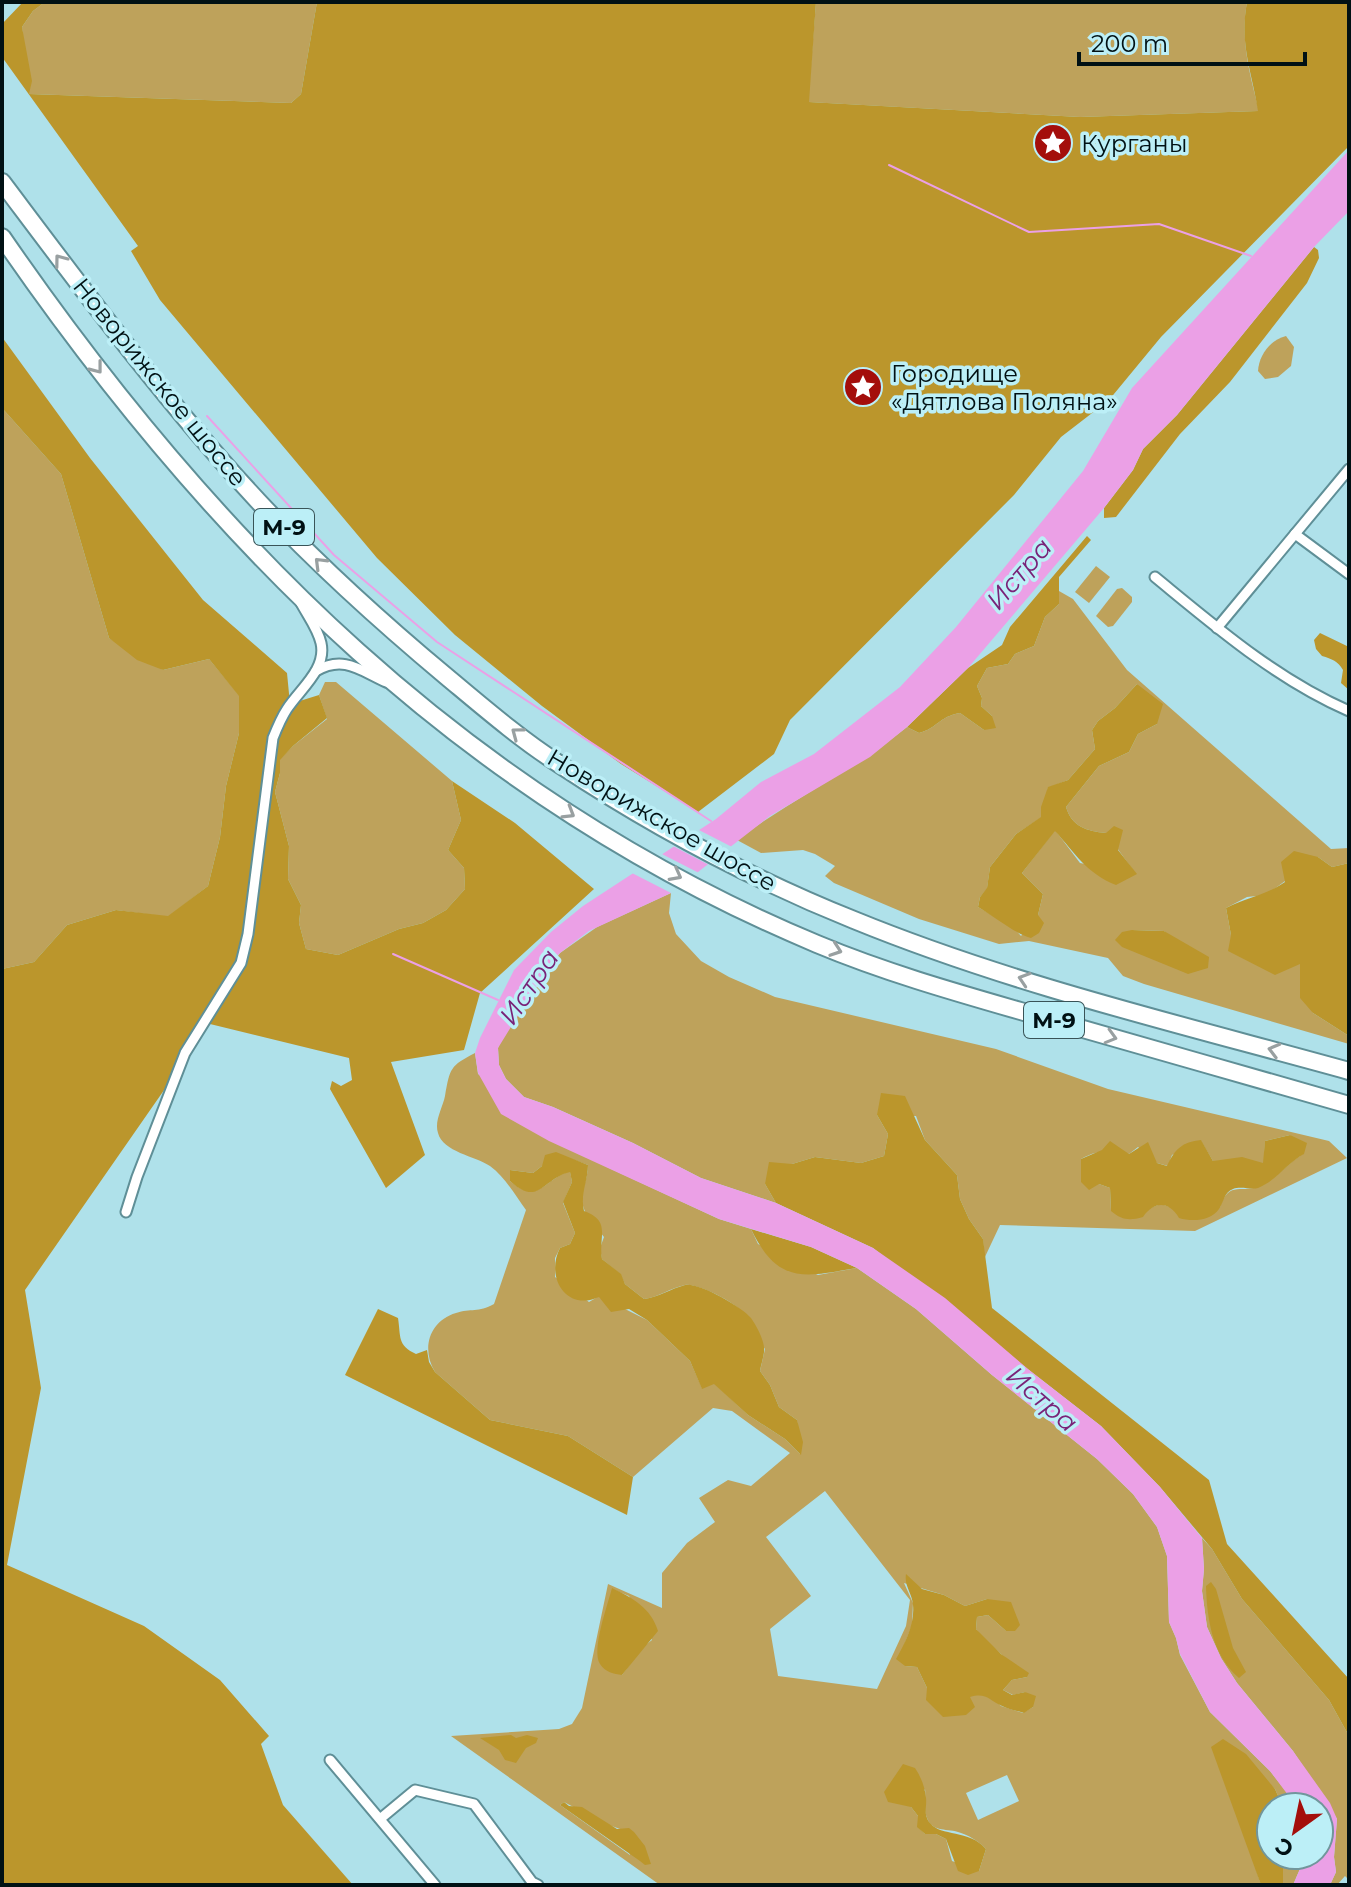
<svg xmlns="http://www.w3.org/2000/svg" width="1351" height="1887" font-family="Montserrat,sans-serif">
  <rect width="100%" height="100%" fill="#afe1ea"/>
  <g fill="#bea25b" fill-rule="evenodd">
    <path d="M45,2H317L301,94L291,103L29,94L22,27L33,11Z"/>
    <path d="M816,2H1247C1240,41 1250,74 1259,111L1080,117L808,102Z"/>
    <path d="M1286,336L1294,347L1291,366L1278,377L1265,379L1258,371C1259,355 1270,340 1286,336Z"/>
    <path d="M2,408L61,474L109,638L163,670L209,659L239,695V733L226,786L220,837L208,886L168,917L116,910L67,925L34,962L2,969Z"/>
    <path d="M1096,566L1110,577L1089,603L1075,592Z"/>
    <path d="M1122,588L1132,597V602L1113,626L1108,627L1096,616L1117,589Z"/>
    <path d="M1059,591L1073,599L1127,670L1331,849L1349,848V863L1332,867L1318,857L1266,895L1247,897L1226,908L1231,935L1300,964L1313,1013L1349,1036V1044L1144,984L1123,976L1108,958L1029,941L999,944L919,919L834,883L825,876L835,866L815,854L803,850L761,853L737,840C792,799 853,770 907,727L919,733C938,728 938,717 960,713L984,730L992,716L981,706L982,698L977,686L987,668L1008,664L1015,654L1034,646L1045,617L1059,604ZM1137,684L1157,724L1138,734L1129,752L1099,766L1066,807C1072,827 1087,831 1106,833L1136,874L1080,863L1055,830L1022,873L1043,894L1038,915L1021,936L1014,928L978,907L980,897L987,889L990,867L1016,834L1042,817L1048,788L1068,780L1095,749L1092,730L1098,721L1115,708ZM1132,930L1164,931L1208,968Z"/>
    <path d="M325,682H336L452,781L461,820L448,850L464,868L465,889L446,910L423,923L399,929L338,955L306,949L299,923L301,905L288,879L289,846L275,792L280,773L279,760L293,746L327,719L319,695Z"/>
    <path d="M671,893L669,913L676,934L701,961L729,977L775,997L996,1049L1108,1089L1329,1141L1347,1158L1195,1231L1000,1225L984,1259L983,1239L969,1219L960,1199L957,1175L925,1140L916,1116L877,1115L888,1134L884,1156L861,1163L815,1157L792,1164L765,1184L776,1203L701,1178L633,1143L553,1107L524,1097L506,1079L499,1065L498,1048L502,1038L560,953L597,927ZM1290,1135L1303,1154C1288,1163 1278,1177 1262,1185C1243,1195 1229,1179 1220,1207L1173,1208L1161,1204L1150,1208L1111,1211L1110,1188L1099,1184L1082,1170L1081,1159C1099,1149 1110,1151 1129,1154L1138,1147L1157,1163L1168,1166L1172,1155L1201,1141L1213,1161L1264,1164L1265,1141Z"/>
    <path d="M475,1053L478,1074L607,1167L719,1219L751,1229L758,1244L818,1275L857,1268L916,1309L992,1375L1097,1459L1133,1494L1157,1527L1167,1556L1169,1622L1176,1638L1180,1655L1210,1712L1270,1771L1296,1804L1297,1807H1283L1275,1789L1266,1781L1249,1847L1261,1885H660L451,1736L559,1729L572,1724L582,1708L608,1584L662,1608V1573L687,1543L715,1522L699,1498L728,1480L751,1486L790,1453L732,1411L713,1408L633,1477L568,1436L490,1420L435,1372C421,1349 429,1321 456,1313C471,1308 478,1313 494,1304L526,1210C515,1195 505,1177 490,1166C475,1156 443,1152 438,1133C434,1121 443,1107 445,1096C450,1068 450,1066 475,1053ZM566,1157L588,1165C588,1175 585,1181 583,1190C578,1210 592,1222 604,1237L600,1248L602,1259L620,1274L625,1284L644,1299C659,1297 670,1288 685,1285C697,1283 734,1302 741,1311C751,1321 757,1337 765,1349L760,1371L770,1385L779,1407L797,1420L800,1454L785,1439L748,1415L714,1383L702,1388L690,1361L647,1320L599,1296L589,1302L555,1277V1258L560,1248L570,1244L575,1233L563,1203L572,1182L570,1171C544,1179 538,1206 510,1181V1170L533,1173L542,1166ZM825,1491L910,1600L906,1626L877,1689L778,1676L770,1629L811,1596L766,1537ZM904,1583L944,1595L965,1606L987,1599L1006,1631L988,1615L977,1617L976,1629L983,1638L1027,1677L1012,1680L1003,1690L1013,1695L1025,1692L1033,1707L1023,1713L1001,1706L992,1698L980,1694L927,1700V1688L917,1667L905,1666L903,1648L912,1625L913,1603ZM612,1589L629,1596L652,1640L643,1647L622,1675ZM1007,1775L1019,1801L978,1820L966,1793ZM925,1789C926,1797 924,1808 926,1815C931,1833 945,1828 958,1832C968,1835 979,1841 986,1849L979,1871L952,1861L946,1839L936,1834H925L918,1827V1816L911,1807ZM564,1802L606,1824L623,1830L630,1855L560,1805Z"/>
    <path d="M1202,1538L1212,1549L1242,1599L1329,1700L1349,1736V1880L1345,1876L1337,1885H1330L1336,1872L1334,1857L1337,1819L1293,1751L1237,1683L1221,1658L1207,1627L1202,1591L1204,1569Z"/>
    <path d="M1283,1855H1306L1293,1885H1283Z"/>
  </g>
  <g fill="#bb962c">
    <path d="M23,2H45L33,11L22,27L32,81L29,94L291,103L301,94L317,2H816L809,102L1080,117L1258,111C1252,71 1239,45 1247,2H1349V146L1161,337L1109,400L1061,437L1014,495L790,720L774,754L698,812L621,764L542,706L455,635L377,558L160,300L131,251L138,246L2,57V24Z"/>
    <path d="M1314,247L1318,250L1319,258L1307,283L1230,382L1180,434L1116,517L1104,518V508L1133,470L1143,449L1177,415Z"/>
    <path d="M2,337L90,458L203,600L287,673L290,704L319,695L327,718L293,746L280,760V773L275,792L289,846L288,879L301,905L299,923L306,949L338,955L399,929L423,923L446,910L465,889L464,868L448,850L461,820L452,781L515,823L594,889L480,993L464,1050L391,1062L425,1155L386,1188L330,1089L332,1081L341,1086L352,1080L349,1058L210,1024L25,1290L41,1388L7,1565L144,1626L220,1680L269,1736L261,1744L283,1805L353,1885H2V969L34,962L67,925L116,910L168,916L208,886L220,837L226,786L239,733V696L209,659L163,670L137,660L109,638L61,474L2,408Z"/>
    <path d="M1087,536L1091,540L1059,577V604L1045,617L1034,646L1015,654L1008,664L987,668L977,686L982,698L981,706L992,716L996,728L984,730L960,713C938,717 938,728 919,733L907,727L968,668L1002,645L1010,627Z"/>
    <path d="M1320,633L1349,647V690L1341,683L1343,670C1338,661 1332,659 1322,656L1316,649L1314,640Z"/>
    <path d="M1137,684L1163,704L1157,724L1138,734L1129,752L1099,766L1066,807C1072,827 1087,831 1106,833L1114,826L1123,830L1118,850L1137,874L1116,885C1086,873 1075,853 1055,831L1022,873L1043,894L1038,915L1044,923L1039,933L1031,938C1017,935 992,915 978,907L980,897L987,888L990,867L1016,834L1041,817V807L1048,787L1068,780L1095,749L1092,730L1098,721L1115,708Z"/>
    <path d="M1294,851L1318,857L1332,867L1349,863V1036L1313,1013L1300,998V964L1275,975L1228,951L1231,935L1226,908C1248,897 1264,896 1285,882L1281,862Z"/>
    <path d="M1132,930L1164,931L1209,957L1208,968L1188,974L1122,947L1115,940L1122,932Z"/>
    <path d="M881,1093L905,1096L925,1140L957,1175L960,1199L969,1219L983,1239L992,1308L1209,1480L1227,1544L1349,1679V1736L1329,1700L1242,1599L1212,1549L1160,1487L1101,1426L873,1248L776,1203L765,1184L769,1162L792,1164L815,1157L861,1163L884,1156L888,1134L877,1115Z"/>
    <path d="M1290,1135L1307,1143L1304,1154C1287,1163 1276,1181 1258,1188C1251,1190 1241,1186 1233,1189C1224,1192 1224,1202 1219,1209C1211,1221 1192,1222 1179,1218C1169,1201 1154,1201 1143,1217C1129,1221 1122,1220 1111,1211L1110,1188L1099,1184L1089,1190L1081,1182V1159L1102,1150L1110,1141L1129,1154L1148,1142L1157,1163L1167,1166C1175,1149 1182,1142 1201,1140L1213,1161L1242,1157L1263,1163L1265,1141Z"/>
    <path d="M556,1152L588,1165C588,1181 580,1194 584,1211C612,1221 598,1237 602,1259L621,1274L625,1284L644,1299C659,1297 670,1289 685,1285C699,1282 742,1307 751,1318C756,1325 763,1338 764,1347C765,1354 761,1364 760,1371L770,1385L779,1407L797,1420L803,1442L801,1455L785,1439L748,1415L714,1384L702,1389L690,1361L647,1320L629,1309L611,1312L599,1297C566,1312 545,1277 560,1248L570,1244L575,1233L563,1202L572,1182L570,1172C543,1178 539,1208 510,1181V1170L533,1173L542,1166L545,1155Z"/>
    <path d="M751,1229L811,1247L857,1268C804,1277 778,1285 751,1229Z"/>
    <path d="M378,1309L398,1318C401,1337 397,1345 416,1354L427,1350L429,1362L435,1372L490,1420L568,1436L633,1477L627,1515L345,1375Z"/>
    <path d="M906,1574L922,1589L944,1595L965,1606L987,1599L1011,1602L1020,1625L1015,1631H1006L988,1615L977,1617L976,1629L1001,1654L1029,1673L1027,1677L1012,1680L1003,1690L1012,1695L1025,1692L1036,1696L1033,1707L1024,1713C1017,1711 1008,1709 1002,1706C989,1700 986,1692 970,1697L975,1707L966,1715L943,1717L926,1700L927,1688L917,1667L905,1666L896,1659C905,1643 915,1624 913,1605C912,1593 904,1586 906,1574Z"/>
    <path d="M1211,1582L1216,1589L1233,1648L1246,1672L1239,1678C1212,1655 1207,1619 1206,1586Z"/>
    <path d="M612,1588C633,1598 651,1608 658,1631L622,1675C614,1674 605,1672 600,1664C591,1650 608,1604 612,1588Z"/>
    <path d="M511,1735L516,1738L527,1735L538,1738L536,1743L526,1748L516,1763L505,1760L499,1750L480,1738Z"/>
    <path d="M1223,1739L1246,1754L1275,1789L1283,1807H1271V1855H1283V1885H1261L1211,1747Z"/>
    <path d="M903,1764L915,1768C921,1777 925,1787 926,1798C927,1808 923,1814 930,1823C941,1837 969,1829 986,1849L979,1871L968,1875L958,1871L946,1839L936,1834H925L917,1827L918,1816L911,1807L888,1802L884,1792Z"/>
    <path d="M564,1802L569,1806L582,1807L617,1829L629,1828L634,1832L645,1846L651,1864L645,1865L640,1861L560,1805Z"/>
  </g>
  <path fill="#eba0e6" d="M1349,150V211L1314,247L1177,415L1143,449L1133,470L1104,508L968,668L907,727L870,757L770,816L671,893L589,931L560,953L550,964L498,1048L499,1065L506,1079L524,1097L553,1107L633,1143L701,1178L776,1203L873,1248L945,1298L1029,1370L1101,1426L1160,1487L1202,1538L1204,1569L1202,1591L1207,1627L1221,1658L1237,1683L1293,1751L1330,1803L1337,1819L1334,1857L1336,1872L1330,1885H1293L1306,1855H1319V1807H1297L1270,1771L1210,1712L1180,1654L1176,1638L1169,1622L1167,1556L1157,1527L1133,1494L1097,1459L992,1375L916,1309L857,1268L811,1247L719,1219L549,1141L501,1114L478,1073L475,1053L480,1038L514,970L551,932L583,906L716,819L761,782L814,754L900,687L956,627L1083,471L1132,388Z"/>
  <g fill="#afe1ea">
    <path d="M695,828L734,848L711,866L669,844Z"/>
    <path d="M658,852L701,874L675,895L628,871Z"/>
  </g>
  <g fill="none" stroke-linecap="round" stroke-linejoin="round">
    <g stroke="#eba0e6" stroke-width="2">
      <path d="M889,165L1029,232L1159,224L1251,256"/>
      <path d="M207,416L334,555L437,642L711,821"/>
      <path d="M393,954L498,1000"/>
    </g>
    <g stroke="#5f8f97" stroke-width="13">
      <g id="street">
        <path d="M1295,534L1349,574"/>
        <path d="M1155,577C1216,627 1276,679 1349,711"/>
        <path d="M1217,628L1349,469"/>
        <path d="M316,671C343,655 360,670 386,682"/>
        <path d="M126,1212L137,1177L185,1053L241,963L248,934L273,738C277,728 281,718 287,709C300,689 327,669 321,643C318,629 308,616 301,603"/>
        <path d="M330,1760L435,1885"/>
        <path d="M380,1819L415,1790L474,1804L532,1882L538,1885"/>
      </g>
    </g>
    <g stroke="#5f8f97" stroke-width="20">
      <g id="highway">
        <path d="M2,182C84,291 165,401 258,501C317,564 381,622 447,677C483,707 520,739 559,764C651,825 752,879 854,920C1013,985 1183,1025 1349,1071"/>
        <path d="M2,237C214,545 467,798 817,944C896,977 980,999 1062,1023C1158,1050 1253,1078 1349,1105"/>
      </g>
    </g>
    <use href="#street" stroke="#fff" stroke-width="9"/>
    <use href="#highway" stroke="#fff" stroke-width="16"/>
  </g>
  <defs><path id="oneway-chevron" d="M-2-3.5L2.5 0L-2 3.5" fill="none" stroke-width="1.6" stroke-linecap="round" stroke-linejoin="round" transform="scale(2)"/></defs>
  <g stroke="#99a0a1">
    <use href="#oneway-chevron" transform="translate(60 260) rotate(-127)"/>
    <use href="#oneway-chevron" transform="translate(97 368) rotate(52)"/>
    <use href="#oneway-chevron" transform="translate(320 563) rotate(-135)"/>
    <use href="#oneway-chevron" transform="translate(517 733) rotate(-143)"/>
    <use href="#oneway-chevron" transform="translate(569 813) rotate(31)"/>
    <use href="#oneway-chevron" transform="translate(676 875) rotate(28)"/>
    <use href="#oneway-chevron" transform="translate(836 950) rotate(19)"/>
    <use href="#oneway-chevron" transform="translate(1024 979) rotate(-162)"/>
    <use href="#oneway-chevron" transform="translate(1111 1037) rotate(16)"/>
    <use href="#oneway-chevron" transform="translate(1274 1050) rotate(-165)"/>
  </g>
  <defs>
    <g id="sight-disc" transform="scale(2)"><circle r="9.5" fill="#a40e0b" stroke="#bceff7"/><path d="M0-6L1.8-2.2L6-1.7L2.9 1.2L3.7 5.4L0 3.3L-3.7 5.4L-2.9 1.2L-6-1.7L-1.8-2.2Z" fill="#fff"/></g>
  </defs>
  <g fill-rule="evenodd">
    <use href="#sight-disc" x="1053" y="143"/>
    <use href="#sight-disc" x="863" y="387"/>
  </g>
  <g text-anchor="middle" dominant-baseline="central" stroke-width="7" stroke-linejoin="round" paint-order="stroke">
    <g fill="#bceff7" stroke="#395458" stroke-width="2">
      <rect x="254" y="509" width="60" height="36" rx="6"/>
      <rect x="1024" y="1002" width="60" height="36" rx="6"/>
    </g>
    <g font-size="22" font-weight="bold" fill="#011114">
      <text x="284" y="527">М-9</text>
      <text x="1054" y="1020">М-9</text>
    </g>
    <g font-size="24" fill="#011114" stroke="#bceff7" text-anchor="start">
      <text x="1081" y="143">Курганы</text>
      <text x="891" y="373">Городище<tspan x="891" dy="28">«Дятлова Поляна»</tspan></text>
    </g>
    <g font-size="24" fill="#011114" stroke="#bceff7">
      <text transform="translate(160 382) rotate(51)">Новорижское шоссе</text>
      <text transform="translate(662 820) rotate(30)">Новорижское шоссе</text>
    </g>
    <g font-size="26" font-style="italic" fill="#792378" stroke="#bceff7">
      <text transform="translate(1019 574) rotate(-49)">Истра</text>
      <text transform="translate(529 987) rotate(-56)">Истра</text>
      <text transform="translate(1042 1399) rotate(41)">Истра</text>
    </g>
  </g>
  <rect width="1351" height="1887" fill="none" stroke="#011114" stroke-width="8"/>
  <g transform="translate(1295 1831) rotate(213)"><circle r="38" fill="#bceff7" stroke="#71969c" stroke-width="2"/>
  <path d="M0-6L14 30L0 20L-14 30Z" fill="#a40e0b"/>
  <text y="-12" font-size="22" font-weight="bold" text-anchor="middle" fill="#011114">С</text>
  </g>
  <path d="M1079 52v12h226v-12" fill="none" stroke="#011114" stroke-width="4"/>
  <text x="1091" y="52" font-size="24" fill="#011114" stroke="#bceff7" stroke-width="6" paint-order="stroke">200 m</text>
</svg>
